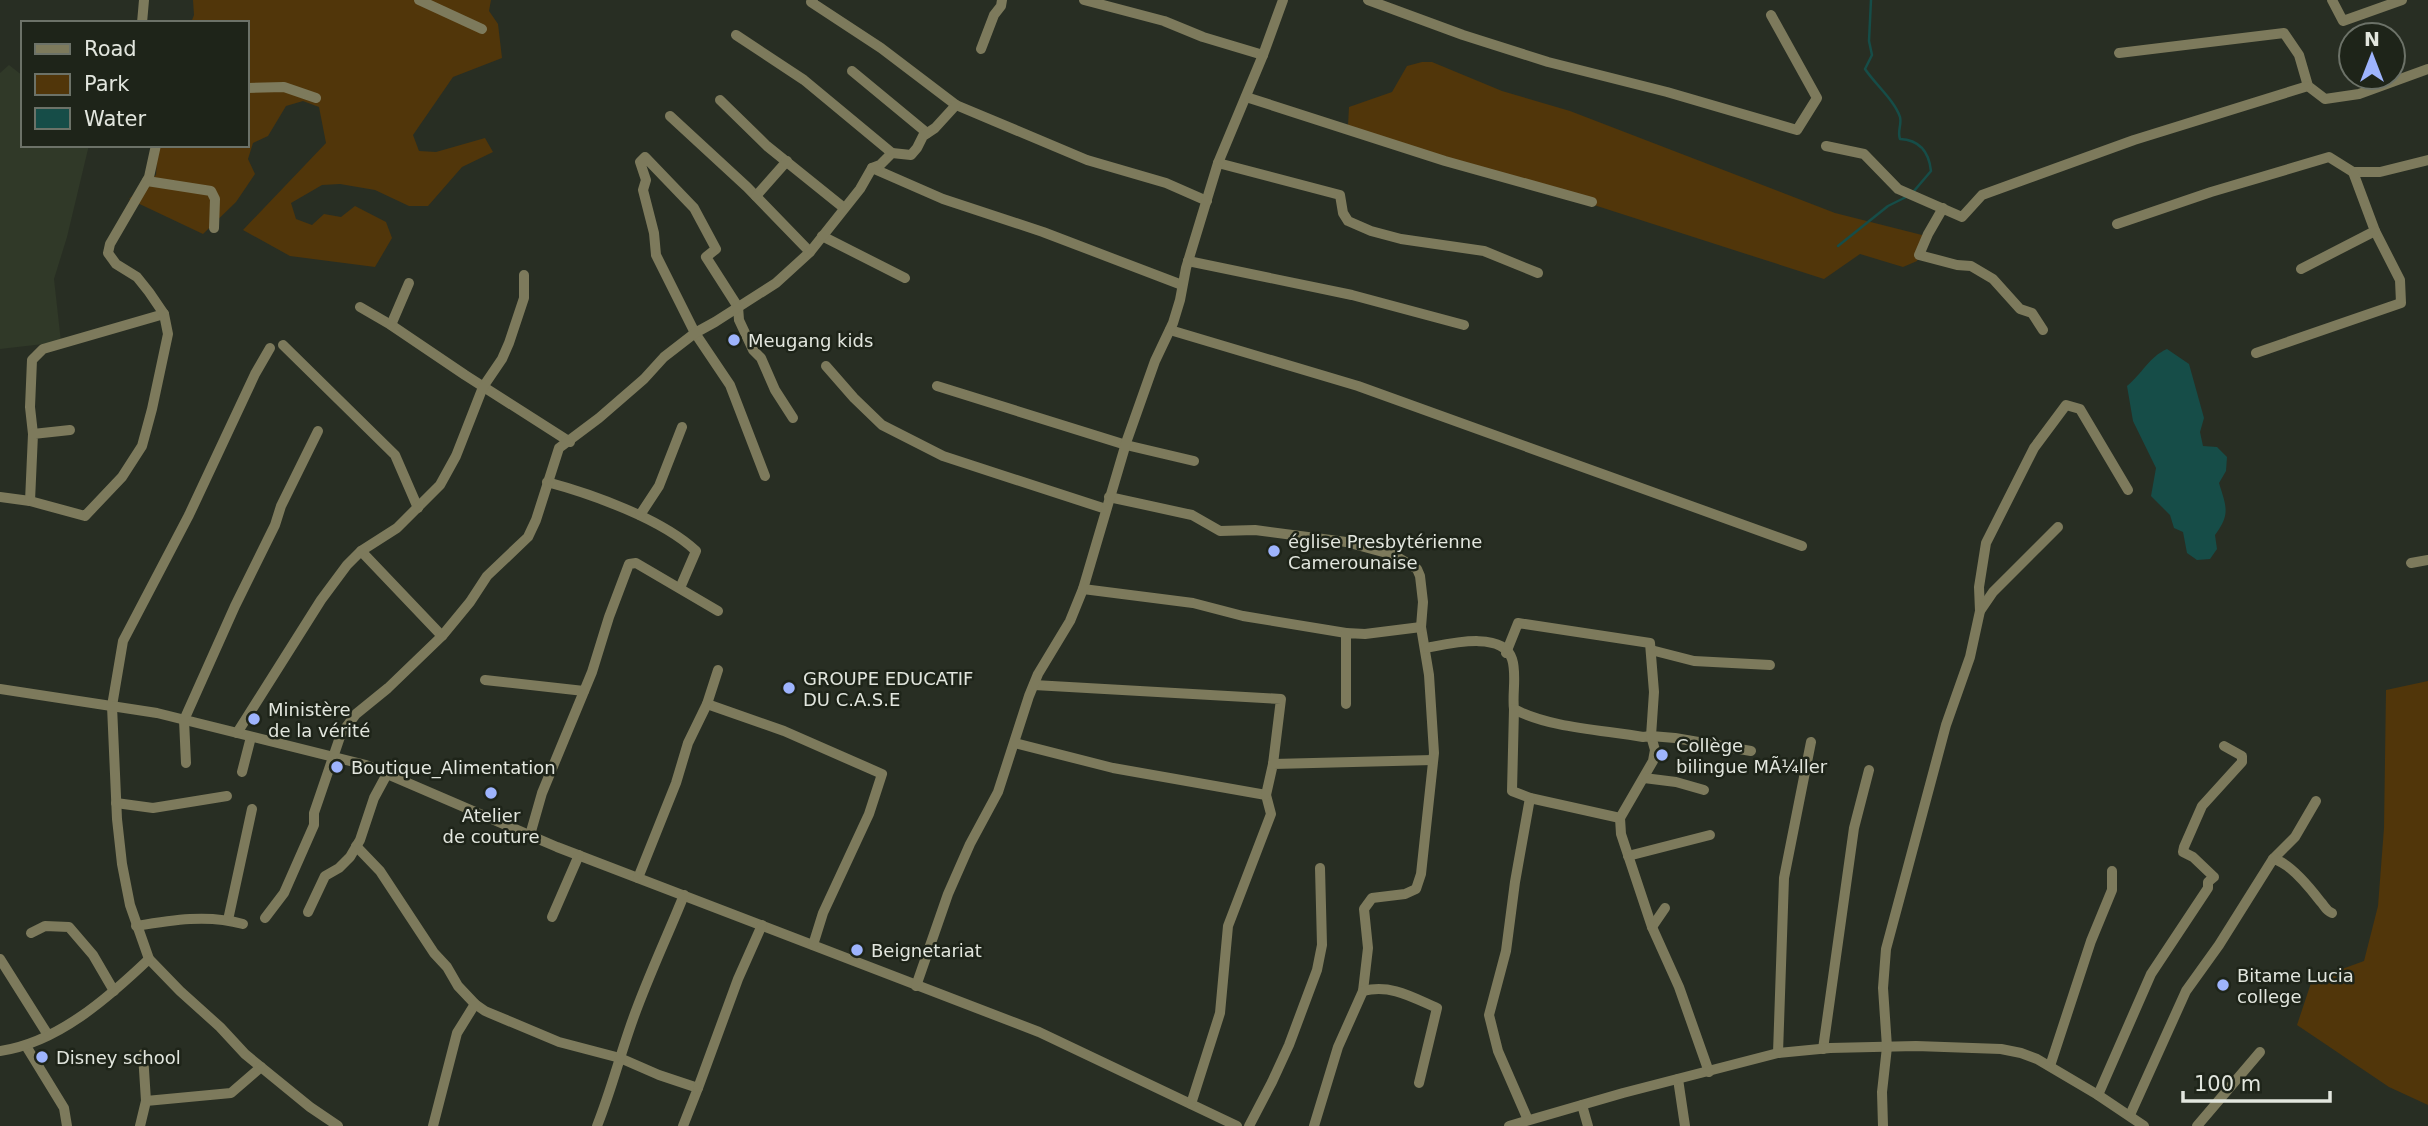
<svg xmlns="http://www.w3.org/2000/svg" width="2428" height="1126" font-family="'DejaVu Sans',sans-serif">
  <rect width="100%" height="100%" fill="#282e23"/>
  <path fill="#303928" d="M9,65L23,76V145H89L67,237L54,279L61,342L0,349V73Z"/>
  <g fill="#51360a">
    <path d="M193,0H491L489,11L498,24L502,58L453,77L413,135L419,151L436,152L485,138L493,152L462,167L428,206H409L375,190L340,184L322,185L291,203L296,219L312,225L324,214L341,217L355,206L386,222L392,238L375,267L290,256L243,230L326,143L319,107L303,101L286,106L268,136L253,143L248,159L255,174L236,202L203,234L129,199L156,175L158,145H247V23H191L194,15Z"/>
    <path d="M1422,62H1432L1502,91L1570,111L1835,213L1926,236L1917,261L1903,267L1860,254L1824,279L1348,126L1349,107L1392,92L1407,66Z"/>
    <path d="M2428,681V1105L2389,1087L2297,1025L2312,980L2364,961L2378,906L2384,828L2386,690Z"/>
  </g>
  <path fill="#164d48" d="M2167,349L2189,364L2204,418L2200,432L2203,446L2217,447L2227,457L2226,471L2219,483C2226,506 2231,514 2215,535L2217,549L2210,559L2197,560L2187,553L2183,532L2174,528L2170,515L2151,496L2156,468L2133,421L2127,386C2142,374 2149,357 2167,349Z"/>
  <g fill="none" stroke-linecap="round" stroke-linejoin="round">
    <g stroke="#164d48" stroke-width="2.5">
      <path d="M1871,0L1869,41L1872,55L1865,69C1875,84 1895,101 1900,117C1902,125 1897,131 1900,139C1920,140 1929,152 1931,171L1914,191"/>
      <path d="M1838,246L1888,206L1906,197"/>
    </g>
    <g stroke="#7d7a5c" stroke-width="10">
      <path d="M419,0L482,29"/>
      <path d="M813,0L811,2L881,48L956,105L1087,160L1166,183L1207,201"/>
      <path d="M1084,0L1164,21L1203,37L1263,55"/>
      <path d="M1368,0L1463,35L1548,62L1667,92L1797,130L1817,98L1771,15"/>
      <path d="M2332,0L2343,21L2402,0"/>
      <path d="M142,23L144,0"/>
      <path d="M736,35L804,80L892,153"/>
      <path d="M981,49L994,15L1001,6L1002,0"/>
      <path d="M2119,53L2284,33L2299,55L2308,86L2325,99L2359,94L2428,69"/>
      <path d="M852,71L927,133"/>
      <path d="M247,88L284,87L316,98"/>
      <path d="M1246,97L1445,161L1592,202"/>
      <path d="M720,100L767,146L844,208"/>
      <path d="M670,116L747,187L810,252"/>
      <path d="M1826,146L1864,154L1898,189L1962,217L1982,195L2134,140L2308,86"/>
      <path d="M1218,163L1340,195L1343,213L1348,221L1371,231L1401,239L1484,251L1538,273"/>
      <path d="M872,168L943,199L1043,232L1182,285"/>
      <path d="M147,181L211,191L215,199L214,228"/>
      <path d="M756,196L787,161"/>
      <path d="M1943,208L1928,234L1919,255L1957,265L1971,266L1993,279L2020,309L2032,313L2043,330"/>
      <path d="M2117,224L2211,192L2329,157L2353,172H2380L2428,160"/>
      <path d="M822,236L905,278"/>
      <path d="M1188,261L1352,295L1464,325"/>
      <path d="M2301,269L2375,231L2353,172"/>
      <path d="M360,307L391,325L465,375L570,442"/>
      <path d="M391,325L409,283"/>
      <path d="M1170,330L1358,386L1802,546"/>
      <path d="M283,345L395,455L418,508"/>
      <path d="M270,348L255,374L189,515L123,641L112,706L117,819L122,864L130,905L149,959L180,991L220,1027L245,1054L310,1107L338,1126"/>
      <path d="M2256,353L2401,303L2400,280L2375,231"/>
      <path d="M826,366L854,398L882,425L943,456L1106,509"/>
      <path d="M937,386L1126,445L1194,461"/>
      <path d="M33,434L30,407L32,360L43,349L164,314"/>
      <path d="M765,476L730,385L695,333L656,255L654,233L643,190L646,180L640,162L645,157L694,208L716,249L706,257L738,307L739,320L753,350L761,358L775,390L793,418"/>
      <path d="M547,482C592,494 662,519 696,551L680,588"/>
      <path d="M0,497L30,501L85,516L122,477L142,446L152,409L168,334L164,314L149,292L137,277L116,264L108,253L110,244L149,177L156,145"/>
      <path d="M1109,497L1192,515L1220,531L1255,530L1346,542L1394,555L1417,569L1420,576L1423,602L1421,627L1429,675L1434,753L1421,874L1416,889L1405,894L1372,898L1364,909L1368,948L1363,991L1338,1047L1314,1126"/>
      <path d="M30,501L33,434L70,430"/>
      <path d="M640,515L659,486L682,427"/>
      <path d="M361,551L442,636"/>
      <path d="M2411,563L2428,560"/>
      <path d="M1083,589L1193,603L1243,616L1346,633"/>
      <path d="M1980,611L1979,587L1986,543L2034,448L2066,405L2080,409L2128,490"/>
      <path d="M1426,648C1448,644 1503,630 1512,659C1517,674 1512,694 1514,709C1549,728 1604,730 1643,737L1651,736L1655,750L1653,761L1620,818L1621,834L1652,927L1679,987L1709,1072"/>
      <path d="M1651,650L1694,661L1770,665"/>
      <path d="M1506,653L1518,623L1650,643L1654,692L1651,736L1675,738L1751,751"/>
      <path d="M485,680L584,691"/>
      <path d="M1034,685L1281,699L1273,764"/>
      <path d="M0,689L157,713L366,765L557,847L1039,1032L1237,1126"/>
      <path d="M707,704L784,731L882,774L869,814L823,913L813,945"/>
      <path d="M1346,704V633L1365,634L1421,627"/>
      <path d="M1514,709L1512,791L1530,798L1620,818"/>
      <path d="M237,733L321,600L347,565L361,551L397,528L440,485L456,456L483,387L502,359L509,343L524,298V275"/>
      <path d="M1015,743L1113,768L1266,795L1271,814L1228,926L1220,1013L1191,1104"/>
      <path d="M186,763L184,720L235,606L275,525L281,506L318,431"/>
      <path d="M242,772L251,737"/>
      <path d="M1644,778L1676,782L1704,790"/>
      <path d="M1266,795L1273,764L1433,760"/>
      <path d="M116,803L153,808L227,796"/>
      <path d="M530,835L542,793L592,672L609,617L629,564L636,563L718,611"/>
      <path d="M356,846L380,871L434,953L447,967L458,986L475,1004L485,1011L559,1042L620,1058L659,1075L698,1088L683,1126"/>
      <path d="M1628,856L1710,835"/>
      <path d="M2273,859L2295,837L2316,801"/>
      <path d="M638,878L676,783L688,743L707,704L718,670"/>
      <path d="M308,912L325,876L339,868L350,857L360,840L374,798L387,774"/>
      <path d="M552,917L579,855"/>
      <path d="M265,918L284,893L314,825V813L341,734L356,714L388,688L442,636L470,602L487,576L528,537L536,520L559,448L599,418L644,379L664,357L695,333L715,322L776,283L810,252L860,189L872,168L880,165L892,153L911,155L917,148L923,136L935,128L956,105"/>
      <path d="M228,920L252,809"/>
      <path d="M136,926C172,920 208,914 243,924"/>
      <path d="M1652,927L1665,908"/>
      <path d="M31,933L45,926L69,927L93,955L114,991"/>
      <path d="M0,959L48,1035"/>
      <path d="M916,986L948,894L970,844L998,792L1029,696L1038,674L1070,621L1083,589L1127,440L1155,361L1173,323L1180,300L1186,268L1218,163L1263,55L1283,0"/>
      <path d="M1363,991C1391,984 1412,997 1437,1008L1419,1083"/>
      <path d="M26,1046L64,1108L67,1126"/>
      <path d="M1823,1049L1854,828L1869,770"/>
      <path d="M0,1051C57,1043 108,998 149,959"/>
      <path d="M1778,1053L1784,878L1811,742"/>
      <path d="M143,1054L146,1101"/>
      <path d="M2050,1066L2091,941L2112,890V871"/>
      <path d="M1678,1079L1685,1126"/>
      <path d="M698,1088L738,979L762,925"/>
      <path d="M2098,1095L2151,974L2208,888V882L2214,877L2193,857L2183,852L2184,847L2202,806L2242,762V756L2224,746"/>
      <path d="M1582,1105L1588,1126"/>
      <path d="M2130,1115L2186,991L2219,945L2273,859C2289,862 2310,888 2320,901C2325,906 2325,910 2332,913"/>
      <path d="M1528,1120L1498,1051L1489,1015L1506,951L1515,882L1530,798"/>
      <path d="M140,1126L146,1101L231,1093L261,1067"/>
      <path d="M433,1126L457,1033L475,1004"/>
      <path d="M597,1126C611,1091 620,1055 633,1019C648,977 667,937 684,895"/>
      <path d="M1249,1126L1272,1082L1289,1045L1317,970L1322,945L1320,868"/>
      <path d="M1509,1126L1623,1093L1778,1053L1830,1048L1916,1046L2001,1049L2021,1053L2037,1059L2098,1095L2144,1126"/>
      <path d="M1883,1126L1882,1092L1887,1047L1883,988L1886,949L1946,725L1970,657L1980,611L1993,592L2058,527"/>
      <path d="M2197,1126L2260,1052"/>
    </g>
  </g>
  <g fill="#9eb4fd" stroke="#1e2419" stroke-width="2.5">
    <circle cx="734" cy="340" r="7"/>
    <circle cx="1274" cy="551" r="7"/>
    <circle cx="789" cy="688" r="7"/>
    <circle cx="254" cy="719" r="7"/>
    <circle cx="1662" cy="755" r="7"/>
    <circle cx="337" cy="767" r="7"/>
    <circle cx="491" cy="793" r="7"/>
    <circle cx="857" cy="950" r="7"/>
    <circle cx="2223" cy="985" r="7"/>
    <circle cx="42" cy="1057" r="7"/>
  </g>
  <g text-anchor="middle" dominant-baseline="central" stroke-width="5" stroke-linejoin="round" paint-order="stroke">
    <g font-size="18" fill="#e2e6de" stroke="#1e2419" text-anchor="start">
      <text x="748" y="340">Meugang kids</text>
      <text x="1288" y="541">église Presbytérienne<tspan x="1288" dy="21">Camerounaise</tspan></text>
      <text x="803" y="678">GROUPE EDUCATIF<tspan x="803" dy="21">DU C.A.S.E</tspan></text>
      <text x="268" y="709">Ministère<tspan x="268" dy="21">de la vérité</tspan></text>
      <text x="1676" y="745">Collège<tspan x="1676" dy="21">bilingue MÃ¼ller</tspan></text>
      <text x="351" y="767">Boutique_Alimentation</text>
      <text x="491" y="815" text-anchor="middle">Atelier<tspan x="491" dy="21">de couture</tspan></text>
      <text x="871" y="950">Beignetariat</text>
      <text x="2237" y="975">Bitame Lucia<tspan x="2237" dy="21">college</tspan></text>
      <text x="56" y="1057">Disney school</text>
    </g>
  </g>
  <rect x="21" y="21" width="228" height="126" fill="#1e2419" stroke="#6c7268" stroke-width="2"/>
  <rect x="35" y="44" width="35" height="10" fill="#7d7a5c" stroke="#6c7268" stroke-width="2"/>
  <text x="84" y="56" font-size="21" fill="#e2e6de">Road</text>
  <rect x="35" y="74" width="35" height="21" fill="#51360a" stroke="#6c7268" stroke-width="2"/>
  <text x="84" y="91" font-size="21" fill="#e2e6de">Park</text>
  <rect x="35" y="108" width="35" height="21" fill="#164d48" stroke="#6c7268" stroke-width="2"/>
  <text x="84" y="126" font-size="21" fill="#e2e6de">Water</text>
  <g transform="translate(2372 56)"><circle r="33" fill="#1e2419" stroke="#6c7268" stroke-width="2"/>
  <path d="M0-5L12 26L0 18L-12 26Z" fill="#9eb4fd"/>
  <text y="-10" font-size="19" font-weight="bold" text-anchor="middle" fill="#e2e6de">N</text>
  </g>
  <path d="M2183 1091v10h147v-10" fill="none" stroke="#e2e6de" stroke-width="3.5"/>
  <text x="2194" y="1091" font-size="21" fill="#e2e6de" stroke="#1e2419" stroke-width="5" paint-order="stroke">100 m</text>
</svg>
